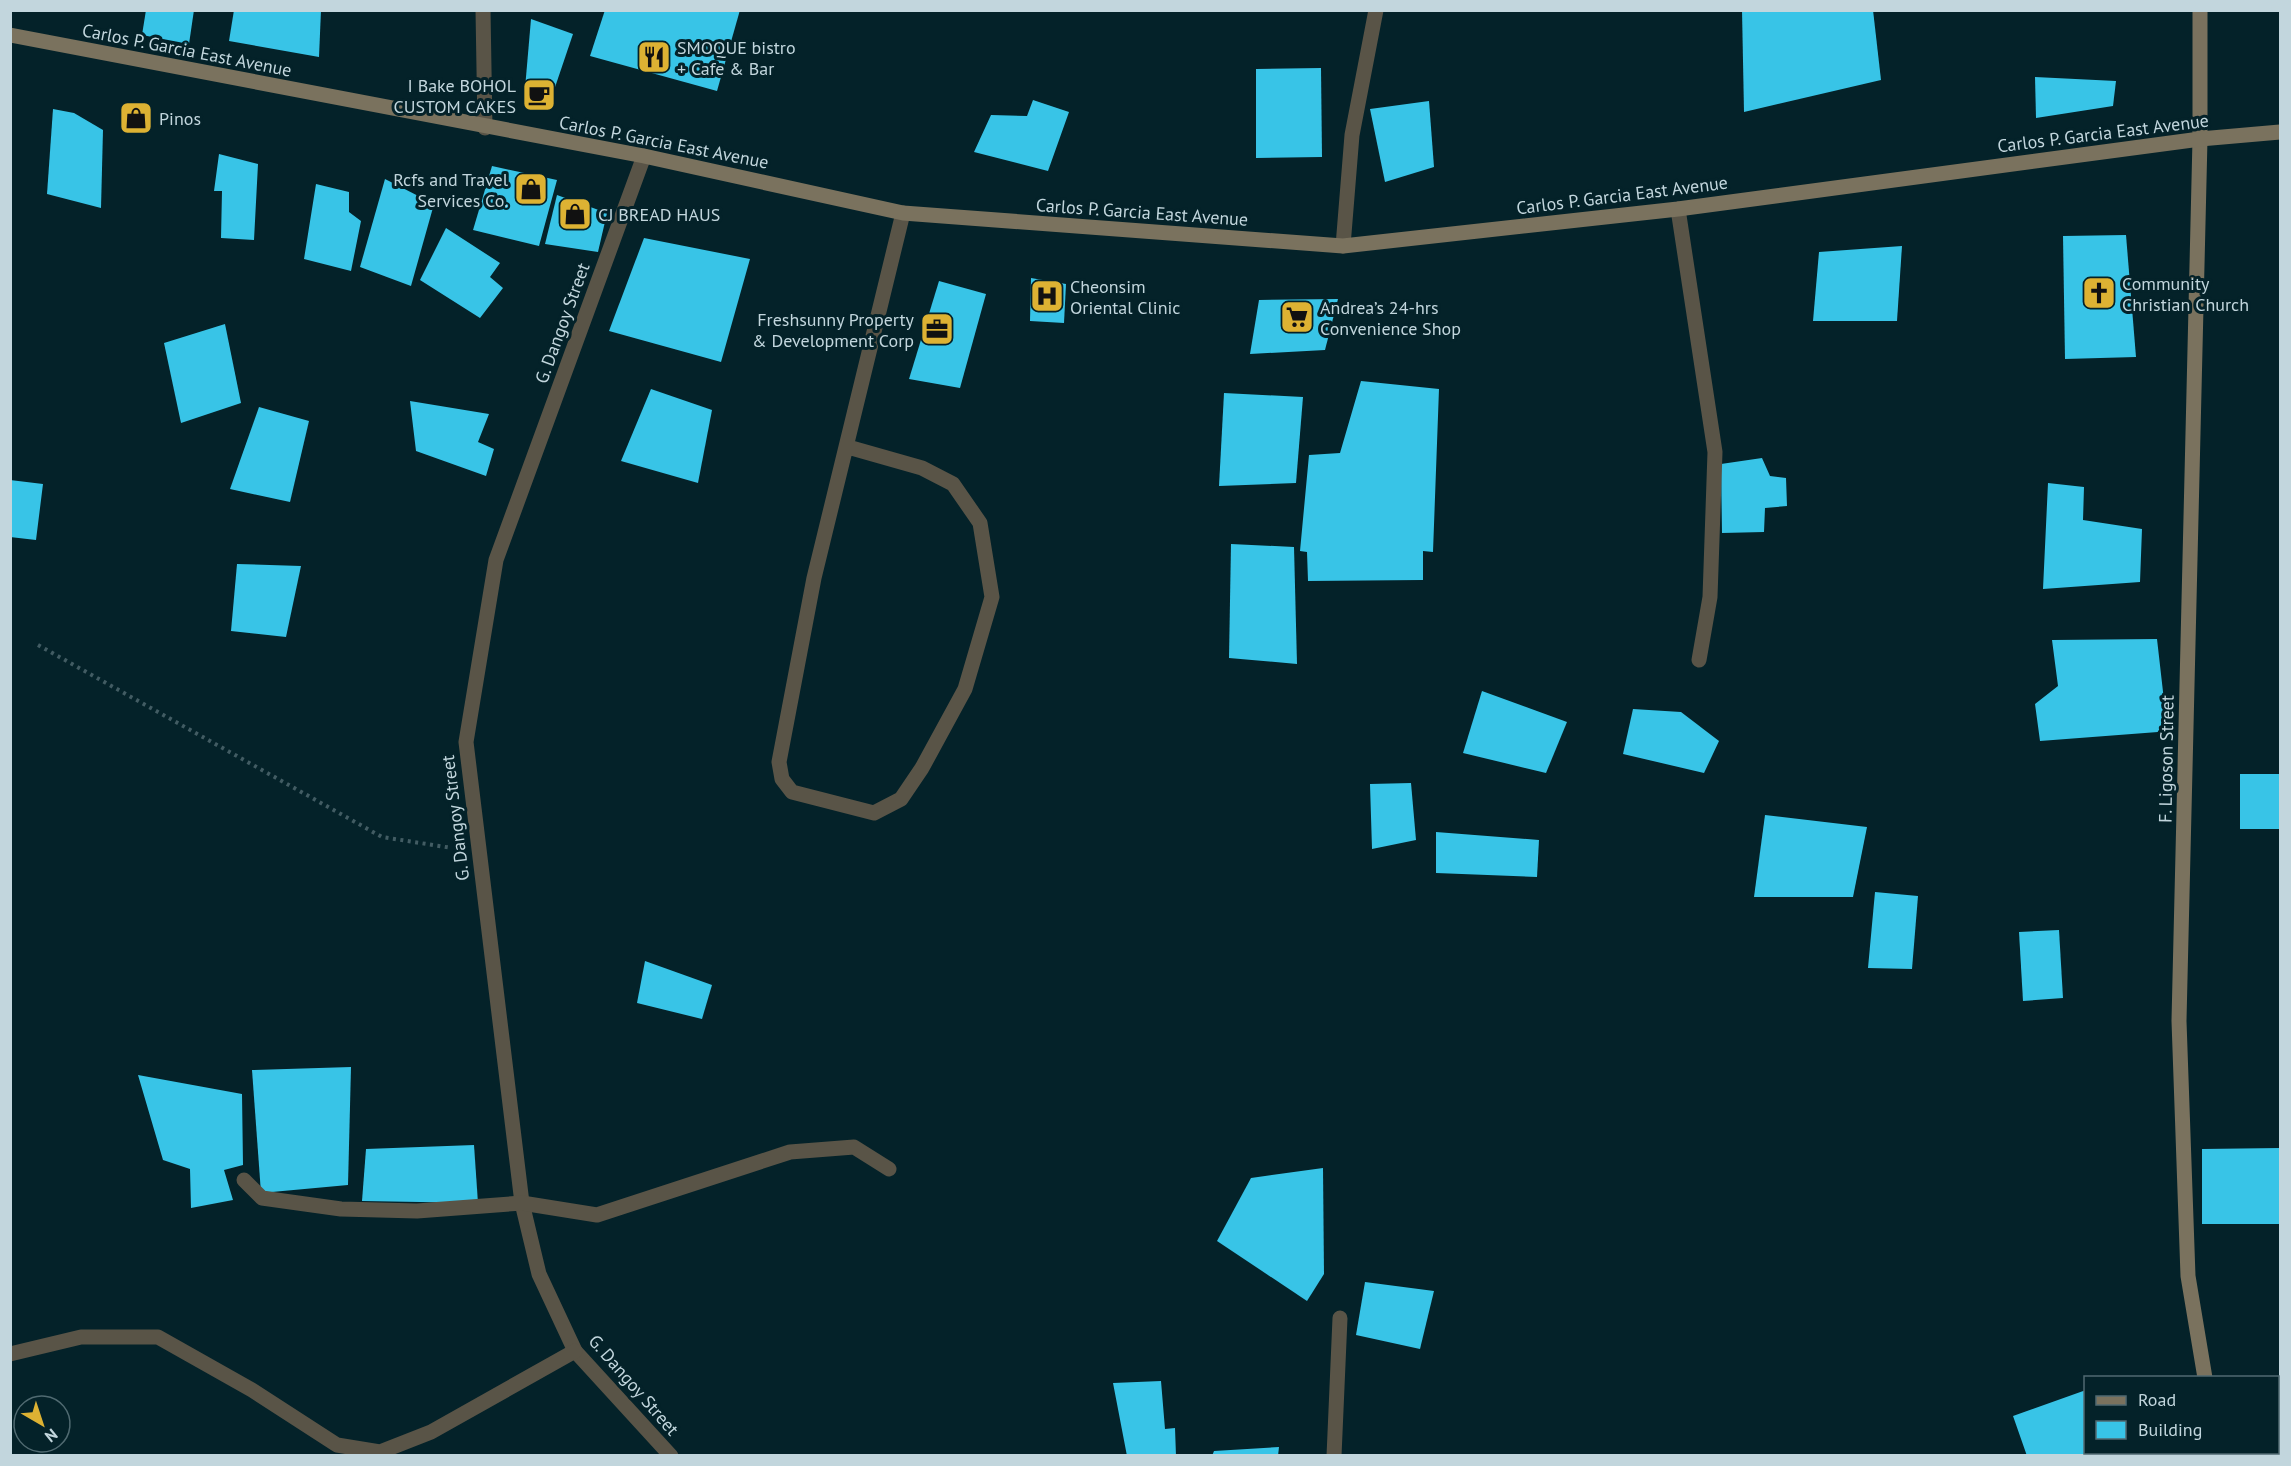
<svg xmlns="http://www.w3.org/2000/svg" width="2291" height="1466" font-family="'PT Sans',sans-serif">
  <rect width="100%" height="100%" fill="#042229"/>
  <g fill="#38c4e7">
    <path d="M146,10H194L189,44L142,35Z"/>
    <path d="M234,10H321L319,57L229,41Z"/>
    <path d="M605,10H740L717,91L590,56Z"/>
    <path d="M1742,10H1873L1881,80L1744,112Z"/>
    <path d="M531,19L573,34L549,105L524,100Z"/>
    <path d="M1321,68L1322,157L1256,158V69Z"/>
    <path d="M2035,77L2116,81L2113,106L2036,118Z"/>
    <path d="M1033,100L1069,112L1048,171L974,152L991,115L1027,116Z"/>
    <path d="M1429,101L1434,167L1385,182L1370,109Z"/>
    <path d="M53,109L74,113L103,130L101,208L47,194Z"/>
    <path d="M219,154L258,164L254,240L221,238L222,191H214Z"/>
    <path d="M492,166L557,180L539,246L473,230Z"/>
    <path d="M385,179L434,204L411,286L360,267Z"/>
    <path d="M316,184L349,192V212L361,221L351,271L304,259Z"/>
    <path d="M557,195L607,213L598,252L545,244Z"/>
    <path d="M446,228L500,263L490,277L503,288L480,318L420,280Z"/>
    <path d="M2126,235L2136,357L2065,359L2063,236Z"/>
    <path d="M644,238L750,259L721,362L609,331Z"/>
    <path d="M1902,246L1897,321H1813L1819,252Z"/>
    <path d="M1031,278L1066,284L1064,323L1030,321Z"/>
    <path d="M939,281L986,294L960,388L909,379Z"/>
    <path d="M1338,299L1325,350L1250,354L1259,300Z"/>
    <path d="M225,324L241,403L181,423L164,343Z"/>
    <path d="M1361,381L1439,389L1433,552L1423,551V580L1308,581L1307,552L1300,551L1309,455L1340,453Z"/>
    <path d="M651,389L712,410L698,483L621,461Z"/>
    <path d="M1224,393L1303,397L1296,483L1219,486Z"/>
    <path d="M410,401L489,414L478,442L494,449L486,476L416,451Z"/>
    <path d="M259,407L309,421L290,502L230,489Z"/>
    <path d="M1762,458L1770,476L1786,478L1787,506L1765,508L1764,532L1722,533L1721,464Z"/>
    <path d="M10,480L43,484L36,540L10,537Z"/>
    <path d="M2048,483L2084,487L2083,520L2142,529L2140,582L2043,589Z"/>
    <path d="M1231,544L1294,547L1297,664L1229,658Z"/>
    <path d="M237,564L301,566L286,637L231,631Z"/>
    <path d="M2157,639L2166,718L2158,732L2040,741L2035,704L2058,686L2052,640Z"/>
    <path d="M1482,691L1567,722L1546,773L1463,753Z"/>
    <path d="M1633,709L1681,712L1719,741L1704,773L1623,754Z"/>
    <rect x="2240" y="774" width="40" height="55"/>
    <path d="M1411,783L1416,840L1372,849L1370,784Z"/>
    <path d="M1765,815L1867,827L1853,897H1754Z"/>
    <path d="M1436,832L1539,840L1537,877L1436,873Z"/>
    <path d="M1875,892L1918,896L1912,969L1868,968Z"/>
    <path d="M2059,930L2063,998L2023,1001L2019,932Z"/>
    <path d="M645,961L712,985L702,1019L637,1003Z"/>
    <path d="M351,1067L348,1185L261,1193L252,1070Z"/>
    <path d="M138,1075L242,1094L243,1165L224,1170L233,1200L191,1208L190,1169L163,1160Z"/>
    <path d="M474,1145L478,1203L362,1201L366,1149Z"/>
    <path d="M2280,1148V1224H2202V1149Z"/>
    <path d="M1323,1168L1324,1274L1307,1301L1217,1241L1251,1178Z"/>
    <path d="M1365,1282L1434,1291L1420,1349L1356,1335Z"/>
    <path d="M1161,1381L1165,1429L1175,1428L1176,1456H1127L1113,1383Z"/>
    <path d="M2086,1390V1452H2109L2110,1456H2027L2013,1416Z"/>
    <path d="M1279,1447L1278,1456H1212L1214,1451Z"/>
  </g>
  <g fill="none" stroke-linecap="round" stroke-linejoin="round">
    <path stroke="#425c63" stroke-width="4" stroke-dasharray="3 4.5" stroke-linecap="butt" d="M38,645L382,837L452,848"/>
    <g stroke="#595447" stroke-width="15">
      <path d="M483,10L485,128"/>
      <path d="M644,156L496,560L466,742L522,1203L539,1274L575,1351L671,1456"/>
      <path d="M1678,209L1715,452L1710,597L1699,660"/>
      <path d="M1343,246L1352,135L1376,10"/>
      <path d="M848,447L922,468L953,484L980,523L992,597L965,689L922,768L901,799L874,813L792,792L782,779L779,762L814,578L903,213"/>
      <path d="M244,1180L262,1198L341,1209L417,1211L522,1203L597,1215L790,1152L854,1147L889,1169"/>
      <path d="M10,1354L81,1337H158L252,1390L337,1445L380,1452L431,1432L575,1351"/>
      <path d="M1334,1456L1340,1318"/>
    </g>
    <g stroke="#7a725e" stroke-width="15">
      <path d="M2200,10V139L2179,1021L2188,1276L2205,1378"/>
      <path d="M10,35L644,156L903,213L1343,246L1678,209L2200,139L2280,132"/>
      <path d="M2218,1452L2219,1456"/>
    </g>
  </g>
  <defs>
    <g id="restaurant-square" transform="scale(1.725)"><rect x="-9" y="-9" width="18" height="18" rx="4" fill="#ddb233" stroke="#042229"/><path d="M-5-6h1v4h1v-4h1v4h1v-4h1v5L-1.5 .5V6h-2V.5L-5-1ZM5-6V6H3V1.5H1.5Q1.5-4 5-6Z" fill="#111"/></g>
    <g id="cafe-square" transform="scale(1.725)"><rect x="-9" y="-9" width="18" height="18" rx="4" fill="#ddb233" stroke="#042229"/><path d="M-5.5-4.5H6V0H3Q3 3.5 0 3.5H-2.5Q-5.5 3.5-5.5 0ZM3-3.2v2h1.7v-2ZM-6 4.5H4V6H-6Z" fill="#111"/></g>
    <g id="shop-square" transform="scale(1.725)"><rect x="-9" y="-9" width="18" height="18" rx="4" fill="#ddb233" stroke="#042229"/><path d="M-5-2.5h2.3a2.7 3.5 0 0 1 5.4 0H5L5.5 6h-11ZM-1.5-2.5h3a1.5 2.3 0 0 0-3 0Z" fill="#111"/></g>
    <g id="church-square" transform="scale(1.725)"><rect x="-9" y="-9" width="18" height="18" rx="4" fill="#ddb233" stroke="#042229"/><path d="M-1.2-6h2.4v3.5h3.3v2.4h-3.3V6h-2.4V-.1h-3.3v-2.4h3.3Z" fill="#111"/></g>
    <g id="hospital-square" transform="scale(1.725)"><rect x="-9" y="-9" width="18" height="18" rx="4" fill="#ddb233" stroke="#042229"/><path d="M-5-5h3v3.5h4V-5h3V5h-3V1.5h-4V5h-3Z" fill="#111"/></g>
    <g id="supermarket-square" transform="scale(1.725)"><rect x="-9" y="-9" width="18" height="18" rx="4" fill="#ddb233" stroke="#042229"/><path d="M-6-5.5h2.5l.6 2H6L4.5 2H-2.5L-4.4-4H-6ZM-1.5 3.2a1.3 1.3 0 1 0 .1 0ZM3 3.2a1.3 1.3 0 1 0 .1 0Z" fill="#111"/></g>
    <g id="office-square" transform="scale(1.725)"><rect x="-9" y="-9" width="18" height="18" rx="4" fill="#ddb233" stroke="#042229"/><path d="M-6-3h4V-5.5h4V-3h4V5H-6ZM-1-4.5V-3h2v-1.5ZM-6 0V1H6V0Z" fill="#111"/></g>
  </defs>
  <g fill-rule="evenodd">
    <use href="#restaurant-square" x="654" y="57"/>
    <use href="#cafe-square" x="539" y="95"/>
    <use href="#shop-square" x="136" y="118"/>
    <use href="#shop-square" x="531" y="189"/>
    <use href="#shop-square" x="575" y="214"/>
    <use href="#church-square" x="2099" y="293"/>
    <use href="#hospital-square" x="1047" y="296"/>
    <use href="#supermarket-square" x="1297" y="317"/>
    <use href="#office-square" x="937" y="329"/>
  </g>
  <g text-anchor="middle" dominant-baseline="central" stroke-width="6" stroke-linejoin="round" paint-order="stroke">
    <g font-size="18" fill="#c2d6dd" stroke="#042229" text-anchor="start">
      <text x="677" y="47">SMOQUE bistro<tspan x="677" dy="21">+ Cafe &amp; Bar</tspan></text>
      <text x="516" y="85" text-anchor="end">I Bake BOHOL<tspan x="516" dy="21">CUSTOM CAKES</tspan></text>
      <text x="159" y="118">Pinos</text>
      <text x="508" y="179" text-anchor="end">Rcfs and Travel<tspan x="508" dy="21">Services Co.</tspan></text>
      <text x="598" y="214">CJ BREAD HAUS</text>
      <text x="2122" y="283">Community<tspan x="2122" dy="21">Christian Church</tspan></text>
      <text x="1070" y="286">Cheonsim<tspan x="1070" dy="21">Oriental Clinic</tspan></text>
      <text x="1320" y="307">Andrea’s 24-hrs<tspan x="1320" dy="21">Convenience Shop</tspan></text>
      <text x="914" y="319" text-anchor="end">Freshsunny Property<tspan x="914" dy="21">&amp; Development Corp</tspan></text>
    </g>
    <g font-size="18" fill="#c2d6dd" stroke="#042229">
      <text transform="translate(187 50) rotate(11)">Carlos P. Garcia East Avenue</text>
      <text transform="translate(2103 133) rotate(-7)">Carlos P. Garcia East Avenue</text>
      <text transform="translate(664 142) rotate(11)">Carlos P. Garcia East Avenue</text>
      <text transform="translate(1622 195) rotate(-7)">Carlos P. Garcia East Avenue</text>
      <text transform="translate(1142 212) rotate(4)">Carlos P. Garcia East Avenue</text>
      <text transform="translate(562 323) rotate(-70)">G. Dangoy Street</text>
      <text transform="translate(2166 759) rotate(-89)">F. Ligoson Street</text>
      <text transform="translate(455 818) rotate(-97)">G. Dangoy Street</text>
      <text transform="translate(634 1385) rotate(49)">G. Dangoy Street</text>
    </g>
  </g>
  <rect width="2291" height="1466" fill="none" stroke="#c2d6dd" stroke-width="24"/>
  <rect x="2084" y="1376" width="195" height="78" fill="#042229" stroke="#506a71" stroke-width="1.5"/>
  <rect x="2096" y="1396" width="30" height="9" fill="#7a725e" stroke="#506a71" stroke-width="1.5"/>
  <text x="2138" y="1406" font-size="18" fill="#c2d6dd">Road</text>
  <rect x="2096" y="1421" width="30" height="18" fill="#38c4e7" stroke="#506a71" stroke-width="1.5"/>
  <text x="2138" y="1436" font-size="18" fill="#c2d6dd">Building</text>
  <g transform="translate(42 1424) rotate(141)"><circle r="28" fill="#042229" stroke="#506a71" stroke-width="1.5"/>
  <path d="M0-4.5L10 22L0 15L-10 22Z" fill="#ddb233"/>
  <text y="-9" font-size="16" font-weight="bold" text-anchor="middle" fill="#c2d6dd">N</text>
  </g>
</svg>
